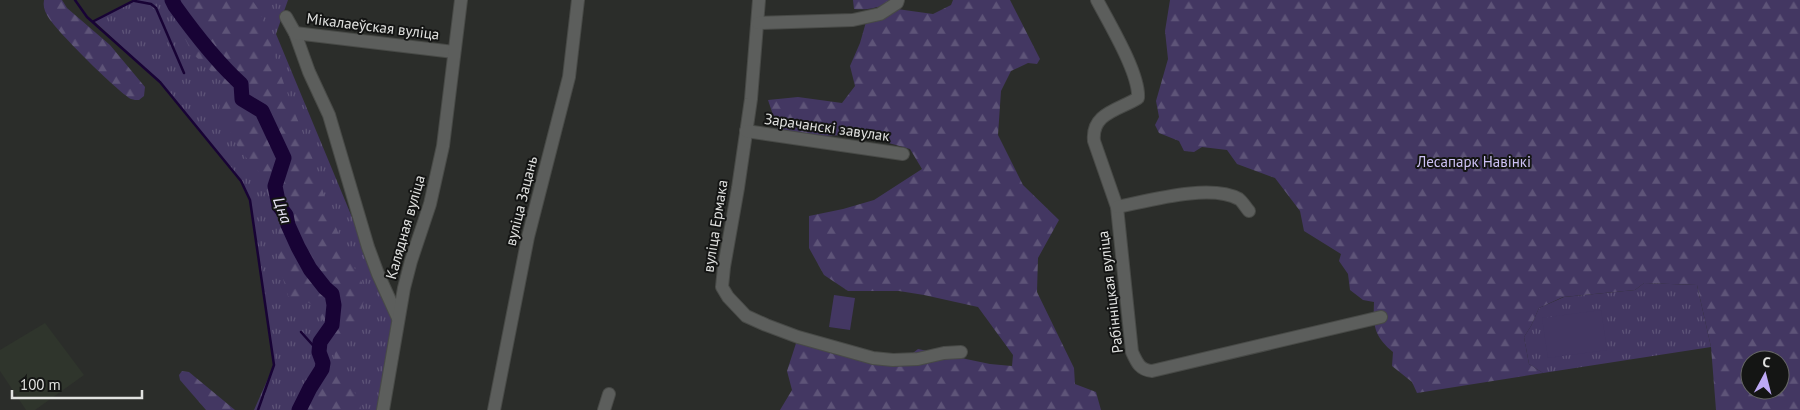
<svg xmlns="http://www.w3.org/2000/svg" width="1800" height="410" font-family="'PT Sans',sans-serif">
  <defs>
    <pattern id="grass-tufts" width="24" height="20" patternUnits="userSpaceOnUse" patternTransform="scale(1.25)"><rect width="24" height="20" fill="#433762"/><path d="M3 7l-1-3M5 7V3M7 7l1-3M15 17l-1-3M17 17v-4M19 17l1-3" fill="none" stroke="#5e5478"/></pattern>
    <pattern id="forest-firs" width="22" height="20" patternUnits="userSpaceOnUse" patternTransform="scale(1.25)"><rect width="22" height="20" fill="#433762"/><path d="M5 1l3.5 6h-7zM16 11l3.5 6h-7z" fill="#5e5478"/></pattern>
  </defs>
  <rect width="100%" height="100%" fill="#2b2d2a"/>
  <path fill="#2f352c" d="M45,323L84,375L35,410H26L0,371V350Z"/>
  <g fill="url(#grass-tufts)">
    <path d="M135,0H288L276,34L393,316L378,410H254L274,365L250,200L241,181L160,82L94,21Z"/>
    <path d="M1644,283L1697,285L1711,347L1543,373L1529,364L1524,337L1531,326L1539,308L1564,297L1635,290Z"/>
  </g>
  <g fill="url(#forest-firs)" fill-rule="evenodd">
    <path d="M44,0H62L67,8L110,45L145,87L144,96L139,100C136,100 134,100 131,99C118,92 53,28 47,15C44,10 43,5 44,0Z"/>
    <path d="M179,0H252L260,11L285,87L315,165L328,208L344,247L366,291L358,325L344,330L340,374C349,384 360,396 361,410H305L333,369L336,341L313,305L303,300L288,296L278,261L279,230L262,176L239,149L219,110L222,82L192,53L175,18Z"/>
    <path d="M853,0H890C878,9 868,10 854,9Z"/>
    <path d="M953,0H1010L1040,59L1037,64L1028,63L1011,71L1001,91L998,135L1023,185L1059,220L1038,258L1037,292L1074,368L1075,384L1096,392L1101,410H780L792,390L787,371L799,334L898,365L918,349L990,364L1012,366L1013,355L978,307L924,295L899,291H848L824,275L809,248V216L843,209L874,200L922,169L910,149L871,138L841,135L808,137L779,133L768,100L798,97L842,103L855,86L850,66L860,43L866,22L897,9L933,14L951,5Z"/>
    <path d="M1170,0H1800V410H1716L1711,347L1697,285L1644,283L1635,290L1563,297L1539,308L1531,326L1524,337L1529,364L1543,373L1417,393L1412,382L1392,366L1393,352C1374,336 1373,326 1374,302L1363,300L1350,290L1348,274L1339,261L1341,254L1304,231L1300,211L1275,178L1237,164L1227,150L1202,147L1194,152L1184,151L1179,141L1159,133L1155,125L1159,117L1156,101L1168,59L1165,31ZM1750,360H1780V390H1750Z"/>
    <path d="M182,371L189,372L235,410H206L180,380L179,375Z"/>
  </g>
  <g fill="#433762">
    <path d="M834,295L855,298L850,330L829,327Z"/>
    <path d="M1601,310L1607,350L1548,358L1542,318Z"/>
  </g>
  <g fill="none" stroke-linecap="round" stroke-linejoin="round">
    <g stroke="#180335" stroke-width="2.5">
      <path d="M75,0L87,17L160,82L241,181L250,200L274,365L258,410"/>
      <path d="M135,1L151,4L156,8L184,73"/>
      <path d="M94,21L135,0"/>
      <path d="M301,332L319,352"/>
    </g>
    <path stroke="#180335" stroke-width="15" d="M172,0L175,6C195,34 216,61 241,84L242,99L262,111L284,158L275,186L279,206L286,215L288,225L298,247L310,269L325,288L332,294L334,305L332,325L320,342L319,352L323,363L322,369L310,388L299,410"/>
    <g stroke="#484a47" stroke-width="14">
      <g id="minor">
        <path d="M759,0L751,99L738,188L724,267L722,287L728,297L746,316L766,325L798,337L873,358L893,360L918,359L944,353L961,352"/>
        <path d="M1097,0C1109,23 1140,74 1138,98C1119,110 1091,113 1094,141L1117,207L1132,352C1137,363 1140,370 1152,371L1381,317"/>
        <path d="M286,17L295,33L309,72L329,115L368,247L378,274L398,318"/>
        <path d="M758,23L853,20L880,14L897,3L898,0"/>
        <path d="M295,33L454,52"/>
        <path d="M746,131L903,154"/>
        <path d="M1117,207C1148,201 1210,183 1239,199C1243,202 1246,208 1249,211"/>
        <path d="M383,410L404,288L411,261L430,204L443,146L461,0"/>
        <path d="M494,410L528,237L569,77L578,0"/>
        <path d="M604,410L609,394"/>
      </g>
    </g>
    <use href="#minor" stroke="#5c5e5c" stroke-width="12"/>
  </g>
  <g text-anchor="middle" dominant-baseline="central" stroke-width="4" stroke-linejoin="round" paint-order="stroke">
    <g font-size="15" fill="#e1e2e0" stroke="#141514">
      <text transform="translate(373 26) rotate(7)">Мікалаеўская вуліца</text>
      <text transform="translate(827 127) rotate(8)">Зарачанскі завулак</text>
      <text transform="translate(521 201) rotate(-76)">вуліца Зацань</text>
      <text transform="translate(715 226) rotate(-81)">вуліца Ермака</text>
      <text transform="translate(405 227) rotate(-74)">Калядная вуліца</text>
      <text transform="translate(1110 292) rotate(-97)">Рабінніцкая вуліца</text>
    </g>
    <g font-size="15" fill="#cec2f5" stroke="#141514">
      <text x="1474" y="161">Лесапарк Навінкі</text>
    </g>
    <g font-size="16" font-style="italic" fill="#e5e1f2" stroke="#141514">
      <text transform="translate(283 210) rotate(70)">Цна</text>
    </g>
  </g>
  <g transform="translate(1765 375) rotate(7)"><circle r="24" fill="#141514" stroke="#666766"/>
  <path d="M0-4L9 19L0 12L-9 19Z" fill="#bda9f5"/>
  <text y="-8" font-size="14" font-weight="bold" text-anchor="middle" fill="#e1e2e0">С</text>
  </g>
  <path d="M12 390v8h130v-8" fill="none" stroke="#e1e2e0" stroke-width="2.5"/>
  <text x="20" y="390" font-size="15" fill="#e1e2e0" stroke="#141514" stroke-width="4" paint-order="stroke">100 m</text>
</svg>
